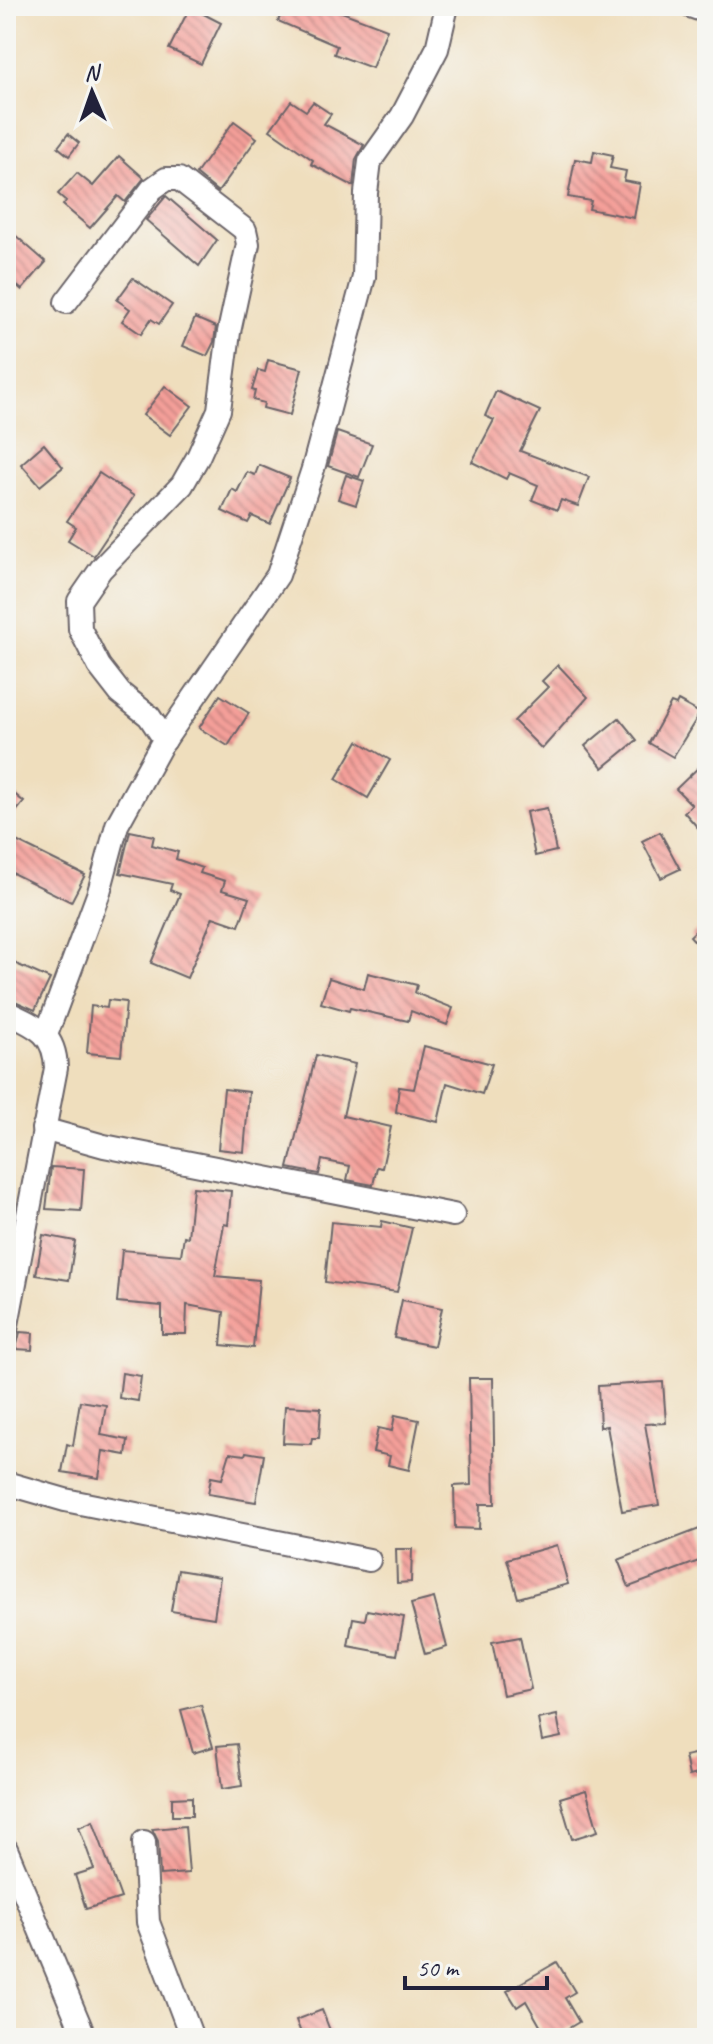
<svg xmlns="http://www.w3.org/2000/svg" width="713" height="2044" font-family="Caveat,sans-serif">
  <defs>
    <pattern id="building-back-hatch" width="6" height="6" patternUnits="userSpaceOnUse" patternTransform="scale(2)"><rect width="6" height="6" fill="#f49f99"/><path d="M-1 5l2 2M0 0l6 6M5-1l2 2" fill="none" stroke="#c5817e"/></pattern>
  </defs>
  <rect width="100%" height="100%" fill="#f6f6f2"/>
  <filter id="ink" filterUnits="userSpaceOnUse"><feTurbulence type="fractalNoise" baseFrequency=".0125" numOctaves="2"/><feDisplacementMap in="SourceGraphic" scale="16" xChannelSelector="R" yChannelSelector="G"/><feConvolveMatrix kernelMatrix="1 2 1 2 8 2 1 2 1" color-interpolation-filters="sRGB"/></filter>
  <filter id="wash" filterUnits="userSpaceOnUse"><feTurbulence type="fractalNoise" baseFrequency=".006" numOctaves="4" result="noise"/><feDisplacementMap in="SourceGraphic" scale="32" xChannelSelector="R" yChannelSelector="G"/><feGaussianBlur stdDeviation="1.8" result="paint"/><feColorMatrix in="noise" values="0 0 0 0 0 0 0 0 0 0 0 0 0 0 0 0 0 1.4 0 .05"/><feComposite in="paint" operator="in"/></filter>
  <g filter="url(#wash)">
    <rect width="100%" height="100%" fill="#efdebd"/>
    <g id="blocks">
      <g fill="url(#building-back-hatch)">
        <path d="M285,6H326L387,29L372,68L334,54L337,46L278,21Z"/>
        <path d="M190,7L221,23L201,64L169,49Z"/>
        <path d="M291,101L306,111L313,102L331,114L324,124L364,145L356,159L353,186L311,164L313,160L270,130Z"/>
        <path d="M234,121L257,138L218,192L196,174Z"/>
        <path d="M68,134L79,143L69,156L58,147Z"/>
        <path d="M594,151L613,155L610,168L626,171L624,181L640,184L634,218L589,209L591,201L568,197L575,159L592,162Z"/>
        <path d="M119,156L144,178L125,202L118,196L90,228L63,205L66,201L58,194L77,173L93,186Z"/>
        <path d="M166,196L217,240L199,266L146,220Z"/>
        <path d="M15,235L46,262L22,290L6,276V245Z"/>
        <path d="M133,278L172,305L159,324L151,319L141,334L122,321L130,309L117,300Z"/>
        <path d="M195,318L216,327L214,342L207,356L183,346Z"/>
        <path d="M268,360L302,369L290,415L263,408L264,403L253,400L255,391L252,390L258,370L265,372Z"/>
        <path d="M165,386L192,406L170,435L143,415Z"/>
        <path d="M496,391L540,411L520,451L589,477L578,506L561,500L557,510L532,500L538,485L509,473L506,479L472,462L494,420L485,416Z"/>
        <path d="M337,432L372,444L359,477L328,466Z"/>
        <path d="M44,444L63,467L40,486L21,464Z"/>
        <path d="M259,465L290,478L270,524L252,516L248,523L222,511L232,489L237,492L247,472L255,475Z"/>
        <path d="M99,473L134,496L94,556L68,540L76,527L67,521Z"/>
        <path d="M346,475L364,481L356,505L338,499Z"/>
        <path d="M558,665L588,697L542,749L514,721L548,687L542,681Z"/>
        <path d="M220,695L249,713L228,746L199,728Z"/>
        <path d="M678,701L700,713L673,757L649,743L671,703L676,705Z"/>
        <path d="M619,718L637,740L603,768L585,746Z"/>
        <path d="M358,741L390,760L368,798L336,779Z"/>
        <path d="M707,759V838L684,812L692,805L676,789Z"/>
        <path d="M6,787L24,802L6,824Z"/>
        <path d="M547,808L556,851L535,856L526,812Z"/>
        <path d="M130,831L154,836L152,845L178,852L176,859L202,868L200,873L225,881L222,890L249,898L239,926L213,917L187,978L151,963L180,894L170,890L172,884L120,873Z"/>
        <path d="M660,832L680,869L661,878L642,841Z"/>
        <path d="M6,836L85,875L71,902L6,870Z"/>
        <path d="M707,920V955L690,936Z"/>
        <path d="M14,963L50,979L35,1010L6,997V964L12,966Z"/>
        <path d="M368,973L417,985L415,993L453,1008L447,1025L411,1011L408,1021L350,1008L349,1011L321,1003L329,978L364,989Z"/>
        <path d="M108,1000L126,1002L121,1056L87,1053L91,1006L107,1008Z"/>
        <path d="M424,1046L492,1064L482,1094L447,1083L438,1122L396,1112L399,1087L414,1089Z"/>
        <path d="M316,1055L355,1064L343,1116L391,1127L382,1168L377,1167L373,1185L347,1180L350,1166L322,1160L319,1174L288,1168Z"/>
        <path d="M224,1089L249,1092L244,1152L218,1149Z"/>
        <path d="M51,1167L84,1169L81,1211L46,1209Z"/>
        <path d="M193,1187L231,1191L228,1225L224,1224L215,1276L259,1280L253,1348L221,1345L224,1312L187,1305L186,1334H162V1306L117,1302L122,1250L181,1255L184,1236L188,1237Z"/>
        <path d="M382,1221L412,1228L397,1292L325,1282L331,1222L381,1227Z"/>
        <path d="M43,1235L75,1241L69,1280L36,1275Z"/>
        <path d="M402,1300L442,1308L434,1346L394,1338Z"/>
        <path d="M20,1332L33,1333L32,1350L16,1349Z"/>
        <path d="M122,1373L141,1376L138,1401L119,1398Z"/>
        <path d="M469,1378H493L495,1504H480L479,1529L455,1528L454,1486L471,1485Z"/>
        <path d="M663,1382L666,1423L645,1424L659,1505L622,1511L607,1426L600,1427L598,1386Z"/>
        <path d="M80,1401L106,1405L101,1435L128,1440L126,1455L103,1451L99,1478L62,1472L67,1444L73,1446Z"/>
        <path d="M285,1406L321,1408L319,1438H312L311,1444L283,1443Z"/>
        <path d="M395,1415L419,1420L409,1470L388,1465L390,1456L373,1452L378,1428L392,1431Z"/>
        <path d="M246,1452L264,1455L256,1502L208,1494L211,1477L222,1479L230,1453L245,1455Z"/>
        <path d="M702,1528L707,1540V1558L629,1587L618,1560Z"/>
        <path d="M557,1545L568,1584L518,1598L507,1559Z"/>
        <path d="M396,1549H412L411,1582L397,1583Z"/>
        <path d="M178,1570L220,1577L214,1618L171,1611Z"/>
        <path d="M434,1598L447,1647L425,1654L411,1604Z"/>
        <path d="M367,1610L404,1617L397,1655L348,1646L353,1618L365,1620Z"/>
        <path d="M520,1637L531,1689L503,1695L492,1642Z"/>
        <path d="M201,1705L213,1747L193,1753L181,1710Z"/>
        <path d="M557,1715L561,1737L542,1741L538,1719Z"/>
        <path d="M237,1744L242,1786L222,1789L217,1746Z"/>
        <path d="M707,1751V1772L689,1776L685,1756Z"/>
        <path d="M586,1790L598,1831L572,1839L560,1798Z"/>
        <path d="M192,1797V1816H172V1798Z"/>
        <path d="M93,1821L121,1898L86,1909L75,1875L94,1869L79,1827Z"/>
        <path d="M185,1826L189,1873L160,1875L158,1841L152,1829Z"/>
        <path d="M557,1962L575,1992L565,1998L579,2022L552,2038H547L526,2001L517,2007L507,1991Z"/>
        <path d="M322,2010L333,2038H303L296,2020Z"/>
      </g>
    </g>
  </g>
  <g filter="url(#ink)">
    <use href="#blocks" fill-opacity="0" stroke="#6a6468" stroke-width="2"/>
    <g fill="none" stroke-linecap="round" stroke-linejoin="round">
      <g stroke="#6a6468" stroke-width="26">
        <g id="street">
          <path d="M690,6L707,12"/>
          <path d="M66,302L152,189L166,179H179L245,230L248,244L229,332L219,410L198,457L182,485L101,569L79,601L80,629L99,666L120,693L149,716L165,740"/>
          <path d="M6,1012C35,1026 55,1032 56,1068L6,1330"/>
          <path d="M46,1035L99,892L117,825L160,747L278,575L313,469L364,277L366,193L370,161L402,116L437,49L447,6"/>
          <path d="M43,1129L104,1146L453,1215"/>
          <path d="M6,1483L65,1500L369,1560"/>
          <path d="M144,1842L148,1922L192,2038"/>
          <path d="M6,1849L85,2038"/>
        </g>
      </g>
      <use href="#street" stroke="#fff" stroke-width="22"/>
    </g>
  </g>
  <rect width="713" height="2044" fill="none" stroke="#f6f6f2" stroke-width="32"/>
  <g transform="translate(92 92) rotate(358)" stroke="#f6f6f2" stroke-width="6" paint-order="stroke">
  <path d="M0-6L14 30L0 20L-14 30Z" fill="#22223b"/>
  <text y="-12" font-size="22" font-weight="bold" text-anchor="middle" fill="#22223b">N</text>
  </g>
  <path d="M405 1976v12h142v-12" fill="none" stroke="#22223b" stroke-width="4"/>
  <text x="417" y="1976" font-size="24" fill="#22223b" stroke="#f6f6f2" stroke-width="6" paint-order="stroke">50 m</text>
</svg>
